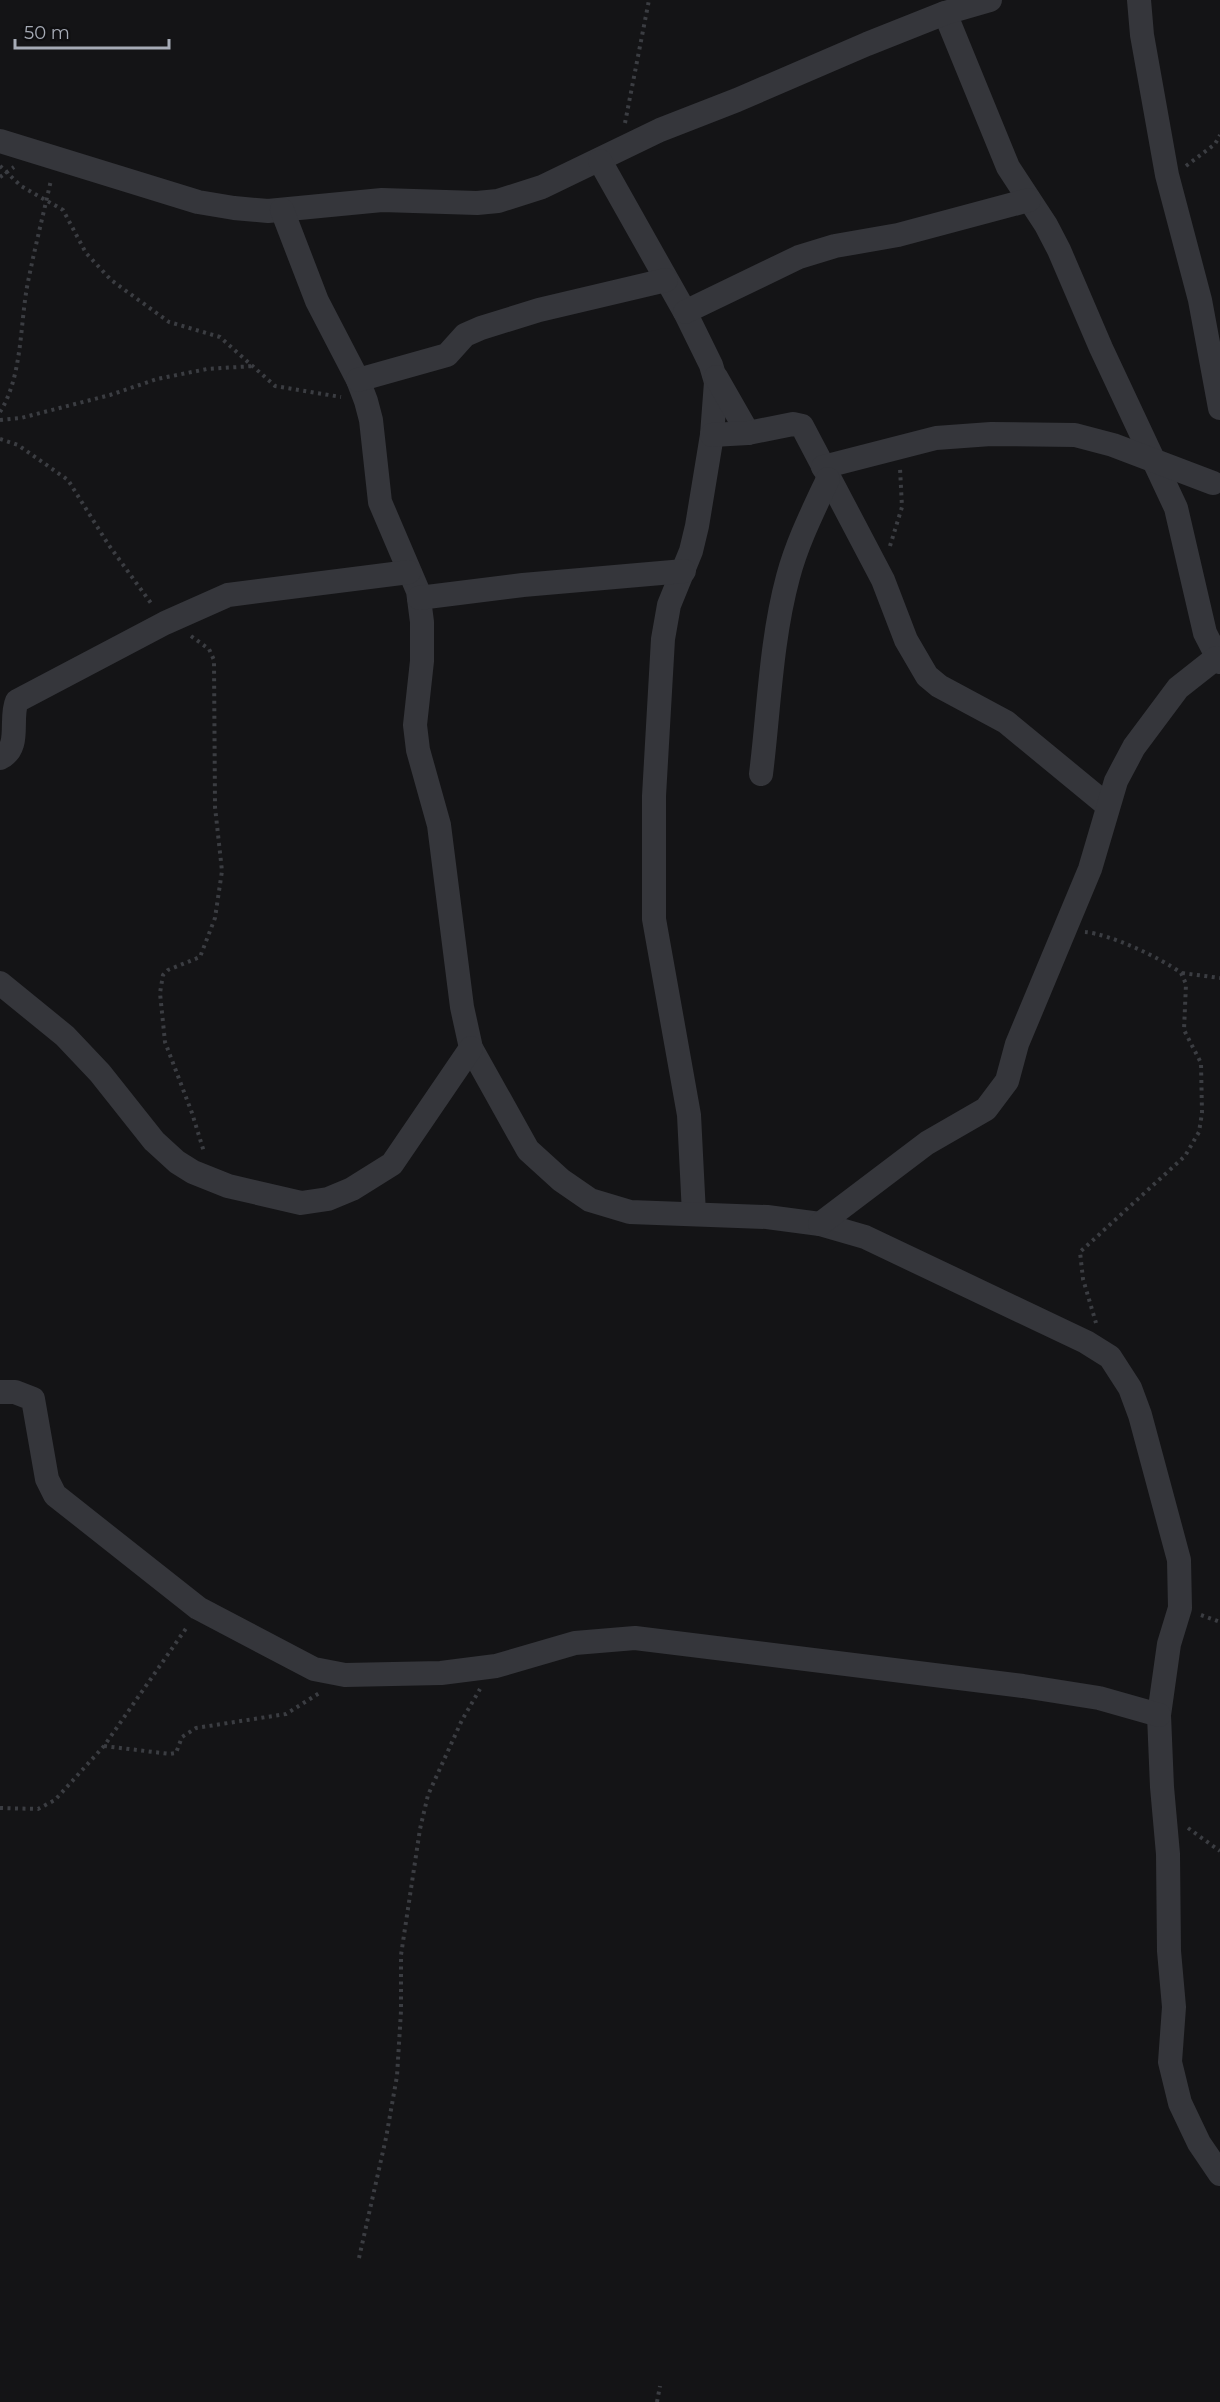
<svg xmlns="http://www.w3.org/2000/svg" width="1220" height="2402" font-family="Montserrat,sans-serif">
	<style>
		.lines { fill: none; stroke-linecap: round; stroke-linejoin: round }
		.path { stroke: #3b3d42; stroke-width: 4; stroke-dasharray: 3 4.5; stroke-linecap: butt }
		.street { stroke: #35363b; stroke-width: 24 }
	</style>
	<rect width="100%" height="100%" fill="#141416"/>
	<g class="lines">
		<g class="path">
			<polyline points="625,123 649,0"/>
			<polyline points="0,166 21,186 63,210 86,253 111,280 169,322 220,337 275,386 341,397"/>
			<polyline points="1186,166 1215,144 1220,135"/>
			<polyline points="0,177 14,167"/>
			<path d="M0,412C22,377 20,327 27,287C34,251 43,216 51,180"/>
			<polyline points="0,420 21,418 110,395 157,379 207,369 254,366"/>
			<polyline points="0,439 18,445 68,480 108,544 153,606"/>
			<polyline points="890,546 902,507 900,468"/>
			<polyline points="191,636 209,649 214,660 215,807 222,871 215,918 200,957 168,970 163,975 160,993 165,1042 192,1113 204,1152"/>
			<path d="M1085,932C1110,934 1161,958 1181,973L1186,984L1184,1030L1201,1063L1202,1113L1199,1132L1185,1156L1080,1252L1083,1279L1096,1323"/>
			<polyline points="1182,973 1220,978"/>
			<polyline points="1201,1615 1220,1622"/>
			<polyline points="104,1746 170,1754 176,1753 182,1737 196,1728 286,1714 321,1692"/>
			<polyline points="0,1808 38,1809 55,1800 104,1746 187,1627"/>
			<polyline points="1188,1828 1220,1851"/>
			<polyline points="359,2258 386,2138 397,2076 401,2011 401,1955 420,1829 428,1795 462,1720 480,1689"/>
			<polyline points="657,2402 660,2386"/>
		</g>
		<g class="street">
			<polyline points="1139,0 1142,35 1167,175 1200,300 1220,408"/>
			<polyline points="945,13 1008,167 1046,225 1059,250 1101,348 1176,508 1205,633 1220,662"/>
			<polyline points="0,141 198,202 234,208 268,211 382,200 477,203 498,201 542,187 660,130 737,100 867,44 945,13 990,0"/>
			<polyline points="600,161 685,312 711,365 716,382 712,435 697,526 691,551 669,605 663,639 654,796 654,919 689,1115 694,1214"/>
			<polyline points="282,210 317,301 358,380 366,401 371,420 380,502 418,591 422,622 422,661 415,725 418,750 439,825 462,1007 471,1048 528,1150 561,1180 590,1200 630,1212 767,1217 820,1224 865,1237 1086,1342 1110,1357 1130,1388 1140,1415 1179,1560 1180,1608 1169,1644 1159,1715 1162,1787 1168,1854 1169,1951 1174,2007 1170,2062 1180,2103 1199,2143 1220,2174"/>
			<polyline points="685,312 799,257 835,246 898,235 1029,200"/>
			<polyline points="716,377 748,433"/>
			<polyline points="358,380 447,355 465,335 481,328 539,310 666,280"/>
			<polyline points="712,435 748,433 793,424 802,426 883,580 906,640 927,676 939,686 1006,722 1108,806"/>
			<polyline points="823,467 936,438 991,434 1075,435 1113,445 1213,483"/>
			<polyline points="419,598 523,585 684,571"/>
			<path d="M0,758C22,748 9,719 17,701L165,623L228,595L409,572"/>
			<path d="M761,774C769,709 771,640 788,577C797,543 813,511 828,479"/>
			<polyline points="0,983 65,1036 100,1073 154,1141 177,1162 193,1172 228,1186 301,1203 328,1199 352,1189 392,1164 471,1048"/>
			<polyline points="820,1224 927,1143 986,1109 1007,1081 1017,1044 1090,869 1116,781 1134,747 1178,688 1216,658"/>
			<polyline points="0,1392 15,1392 33,1399 47,1479 55,1495 198,1608 314,1669 345,1675 441,1673 496,1666 575,1643 635,1638 1023,1686 1099,1698 1159,1715"/>
		</g>
	</g>
	<path d="M15 39v9h154v-9" fill="none" stroke="#a6abb6" stroke-width="3"/>
	<text x="24" y="39" font-size="18" fill="#a6abb6" stroke="#0f0f11" stroke-width="4.5" paint-order="stroke">50 m</text>
</svg>
